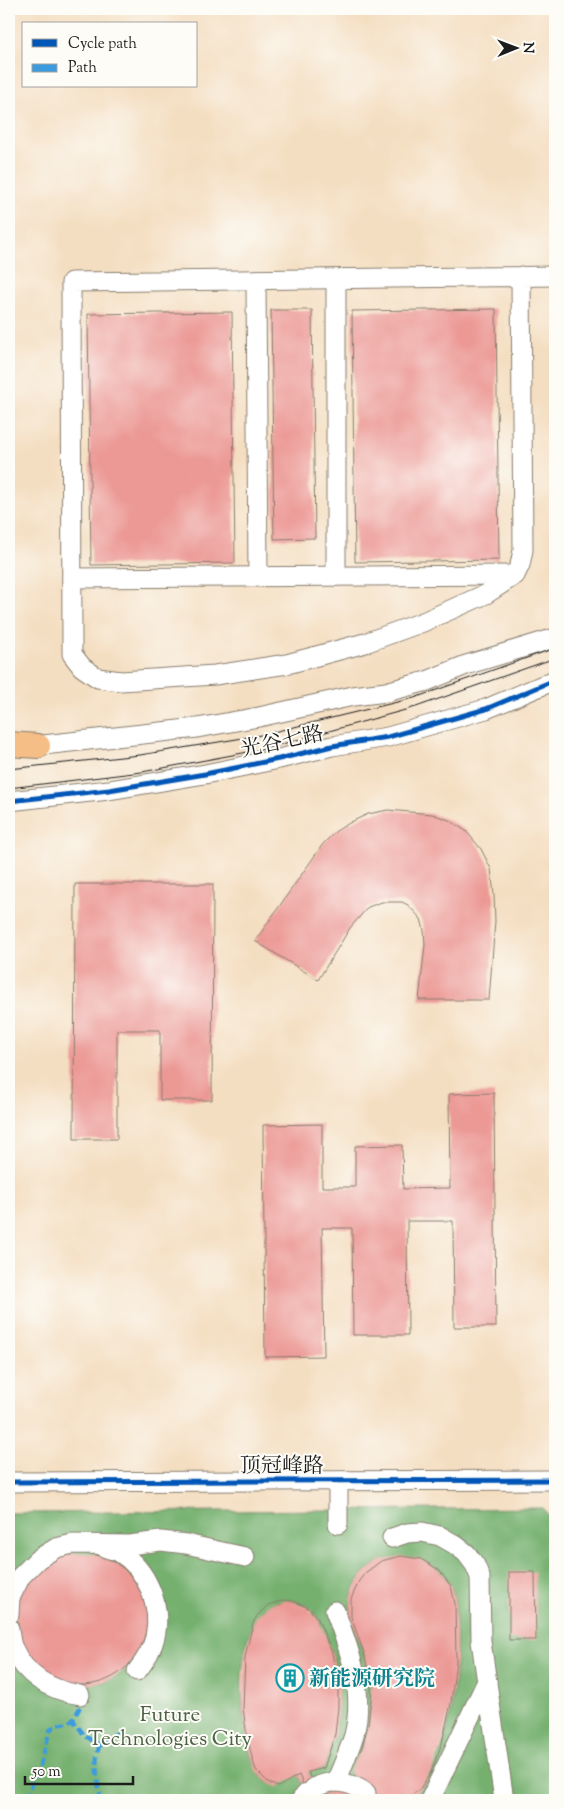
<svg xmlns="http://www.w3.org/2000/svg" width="564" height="1809" font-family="'Sorts Mill Goudy','Noto Serif SC',serif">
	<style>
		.forest { fill: #74b06e; stroke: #486645; fill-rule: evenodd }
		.building { fill: #ec9995 }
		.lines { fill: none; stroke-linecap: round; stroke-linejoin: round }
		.minor-casing { stroke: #887d6e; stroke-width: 21 }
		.major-casing { stroke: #887d6e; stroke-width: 26 }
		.minor { stroke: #fff; stroke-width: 19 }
		.major { stroke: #f6be87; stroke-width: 24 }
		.tram { stroke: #1c1c1c; stroke-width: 1 }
		.quiet { stroke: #3c9bdf; stroke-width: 4; stroke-dasharray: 8 4; stroke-linecap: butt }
		.cycleway-casing { stroke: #fdfcf7; stroke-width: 8 }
		.cycleway { stroke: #0057b8; stroke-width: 5 }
		.labels { text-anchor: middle; stroke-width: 4; stroke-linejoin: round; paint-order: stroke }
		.street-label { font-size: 21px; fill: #1c1c1c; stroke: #fdfcf7 }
		.culture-label { font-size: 21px; font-weight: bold; fill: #0d838f; stroke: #fdfcf7; text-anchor: start }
		.park-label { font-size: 21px; fill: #4b6244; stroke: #fdfcf7 }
	</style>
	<rect width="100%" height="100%" fill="#fdfcf7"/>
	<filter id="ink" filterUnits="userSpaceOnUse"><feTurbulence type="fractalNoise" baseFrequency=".02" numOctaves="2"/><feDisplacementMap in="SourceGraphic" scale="10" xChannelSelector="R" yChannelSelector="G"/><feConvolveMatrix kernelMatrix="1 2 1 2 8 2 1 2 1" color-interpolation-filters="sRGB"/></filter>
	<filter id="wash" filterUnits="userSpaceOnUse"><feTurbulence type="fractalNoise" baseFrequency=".0096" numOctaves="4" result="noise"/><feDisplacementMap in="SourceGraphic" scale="20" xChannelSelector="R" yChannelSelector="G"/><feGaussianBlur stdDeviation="1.12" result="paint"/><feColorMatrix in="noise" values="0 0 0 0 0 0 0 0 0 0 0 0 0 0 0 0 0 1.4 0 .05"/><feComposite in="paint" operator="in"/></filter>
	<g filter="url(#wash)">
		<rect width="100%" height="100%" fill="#f4dec1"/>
		<path class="forest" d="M542,1508L555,1522V1800H405C416,1793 425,1785 431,1773C453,1734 458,1666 456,1622C455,1610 456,1596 450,1585C427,1541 358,1552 351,1601C348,1620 357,1634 363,1651C369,1666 372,1684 371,1700C370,1716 368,1732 362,1748C358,1757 350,1765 350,1775L364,1785L318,1796L308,1772L324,1768C342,1725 343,1674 324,1631C320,1622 316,1612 307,1606C298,1601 287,1599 278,1602C241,1611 240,1680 243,1710C246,1735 248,1767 269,1783L299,1775L310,1800H9V1513ZM78,1554C172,1558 164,1681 87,1685C2,1690 0,1567 78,1554Z"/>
		<g id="blocks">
			<g class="building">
				<polygon points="496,309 499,560 355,562 352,311"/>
				<polygon points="271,310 312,310 315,538 274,539"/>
				<polygon points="232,312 235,563 91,565 88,314"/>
				<polygon points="388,810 432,814 449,820 466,831 481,849 491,869 494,895 495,921 489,1000 419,1000 425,945 424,930 421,919 408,905 402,902 382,902 368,907 350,928 318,980 255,941 323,844 336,831 351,822 368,814"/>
				<polygon points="75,884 213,884 212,1100 160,1100 160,1030 117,1030 117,1139 74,1139"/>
				<polygon points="494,1093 496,1327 454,1327 453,1221 407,1221 408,1335 353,1335 352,1228 322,1228 324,1356 265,1357 263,1125 322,1124 322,1187 355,1187 355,1146 402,1145 403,1189 450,1188 449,1094"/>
				<circle cx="81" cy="1619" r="66"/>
				<polygon points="401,1556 421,1559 439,1570 451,1586 455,1604 456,1660 451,1703 442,1743 431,1772 419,1790 405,1800 310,1800 299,1775 278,1787 269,1783 256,1770 253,1761 247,1737 243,1708 245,1657 253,1623 257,1616 268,1605 284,1600 292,1601 307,1607 318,1619 332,1653 338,1689 338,1707 335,1734 324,1768 308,1772 318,1796 330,1791 364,1785 350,1775 350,1769 362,1748 368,1725 371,1698 371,1683 364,1653 351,1617 351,1599 359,1581 365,1573 381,1561"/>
				<polygon points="509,1572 535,1572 536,1640 509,1640"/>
			</g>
		</g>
	</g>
	<g filter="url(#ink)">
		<use href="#blocks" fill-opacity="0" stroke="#887d6e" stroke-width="1"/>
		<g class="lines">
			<g class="minor-casing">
				<g id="minor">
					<polyline points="521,276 523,550 520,565 515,575 486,594 423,622 365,643 287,664 215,675 121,681 98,678 82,667 72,654 71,282 555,276"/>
					<polyline points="256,280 258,577"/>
					<polyline points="336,576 336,279"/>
					<polyline points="72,578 515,575"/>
					<polyline points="25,747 197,728 259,717 353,696 386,692 427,681 466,665 555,638"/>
					<polyline points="9,801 109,790 205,774 279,759 332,746 388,737 486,709 555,680"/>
					<polyline points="338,1481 338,1524"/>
					<polyline points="9,1482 555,1480"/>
					<polyline points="392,1538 407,1533 422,1532 440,1536 454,1544 466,1553 475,1565 480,1577 481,1641 504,1800"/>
					<path d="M104,1547C108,1549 114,1550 119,1552C147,1569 162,1605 155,1637C152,1650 145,1661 137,1671"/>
					<path d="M335,1611C350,1651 365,1691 354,1735C349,1751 342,1767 336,1782"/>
					<polyline points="9,1615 10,1598 21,1576 38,1559 56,1548 73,1544 129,1545 161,1541 186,1544 245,1557"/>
					<path d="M9,1628C10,1635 10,1642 13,1648C26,1677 50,1690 80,1695"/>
					<path d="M314,1788C332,1778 351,1782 366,1793"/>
					<polyline points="301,1800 307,1793"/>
					<polyline points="430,1800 487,1681"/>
				</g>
			</g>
			<g class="major-casing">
				<polyline id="major" points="9,744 38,746"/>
			</g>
			<use href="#minor" class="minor"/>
			<use href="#major" class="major"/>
			<g class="tram">
				<polyline points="9,769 140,755 261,735 414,698 555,648"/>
				<polyline points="9,788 142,772 264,749 416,707 555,658"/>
			</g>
			<g class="quiet">
				<polyline points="80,1707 73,1720 85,1736 100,1745"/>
				<polyline points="26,1800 41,1763 50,1730 56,1725 68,1723 73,1720"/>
				<path d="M101,1800C98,1786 93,1758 100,1745C104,1739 113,1735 120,1732"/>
			</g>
			<g class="cycleway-casing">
				<g id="cycleway">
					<polyline points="9,801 109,790 205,774 279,759 332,746 388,737 486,709 555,680"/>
					<polyline points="9,1482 555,1480"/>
				</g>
			</g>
			<use href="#cycleway" class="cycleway"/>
		</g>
	</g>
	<defs>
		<g id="building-ring" transform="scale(1.4375)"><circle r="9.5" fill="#fdfcf7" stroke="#0f9aa8" stroke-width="1.5"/><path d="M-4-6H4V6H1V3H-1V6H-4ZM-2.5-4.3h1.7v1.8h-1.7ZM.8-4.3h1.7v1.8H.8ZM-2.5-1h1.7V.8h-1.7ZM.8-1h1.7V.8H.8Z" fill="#0f9aa8"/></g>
	</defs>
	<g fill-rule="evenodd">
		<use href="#building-ring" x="290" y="1678"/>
	</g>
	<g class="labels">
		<g class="street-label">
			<text transform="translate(282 741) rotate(-12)" y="7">光谷七路</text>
			<text x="282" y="1472">顶冠峰路</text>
		</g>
		<g class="culture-label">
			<text x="309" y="1685">新能源研究院</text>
		</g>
		<g class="park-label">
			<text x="170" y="1721">Future<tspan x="170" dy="24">Technologies City</tspan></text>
		</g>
	</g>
	<rect width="564" height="1809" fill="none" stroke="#fdfcf7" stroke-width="30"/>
	<rect x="22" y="22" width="175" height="65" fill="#fdfcf7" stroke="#a3a29f"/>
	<rect x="32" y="39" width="25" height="8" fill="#0057b8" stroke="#a3a29f"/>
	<text x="68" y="48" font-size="15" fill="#1c1c1c">Cycle path</text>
	<rect x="32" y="64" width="25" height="8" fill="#3c9bdf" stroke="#a3a29f"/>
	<text x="68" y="72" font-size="15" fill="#1c1c1c">Path</text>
	<g transform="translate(516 48) rotate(89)" stroke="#fdfcf7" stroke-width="4" paint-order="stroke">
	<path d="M0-4L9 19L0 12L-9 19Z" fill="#1c1c1c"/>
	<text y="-8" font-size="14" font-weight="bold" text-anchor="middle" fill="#1c1c1c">N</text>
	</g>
	<path d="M25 1776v8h108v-8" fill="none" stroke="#1c1c1c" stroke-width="2.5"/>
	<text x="32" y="1776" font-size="15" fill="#1c1c1c" stroke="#fdfcf7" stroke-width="4" paint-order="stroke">50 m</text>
</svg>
